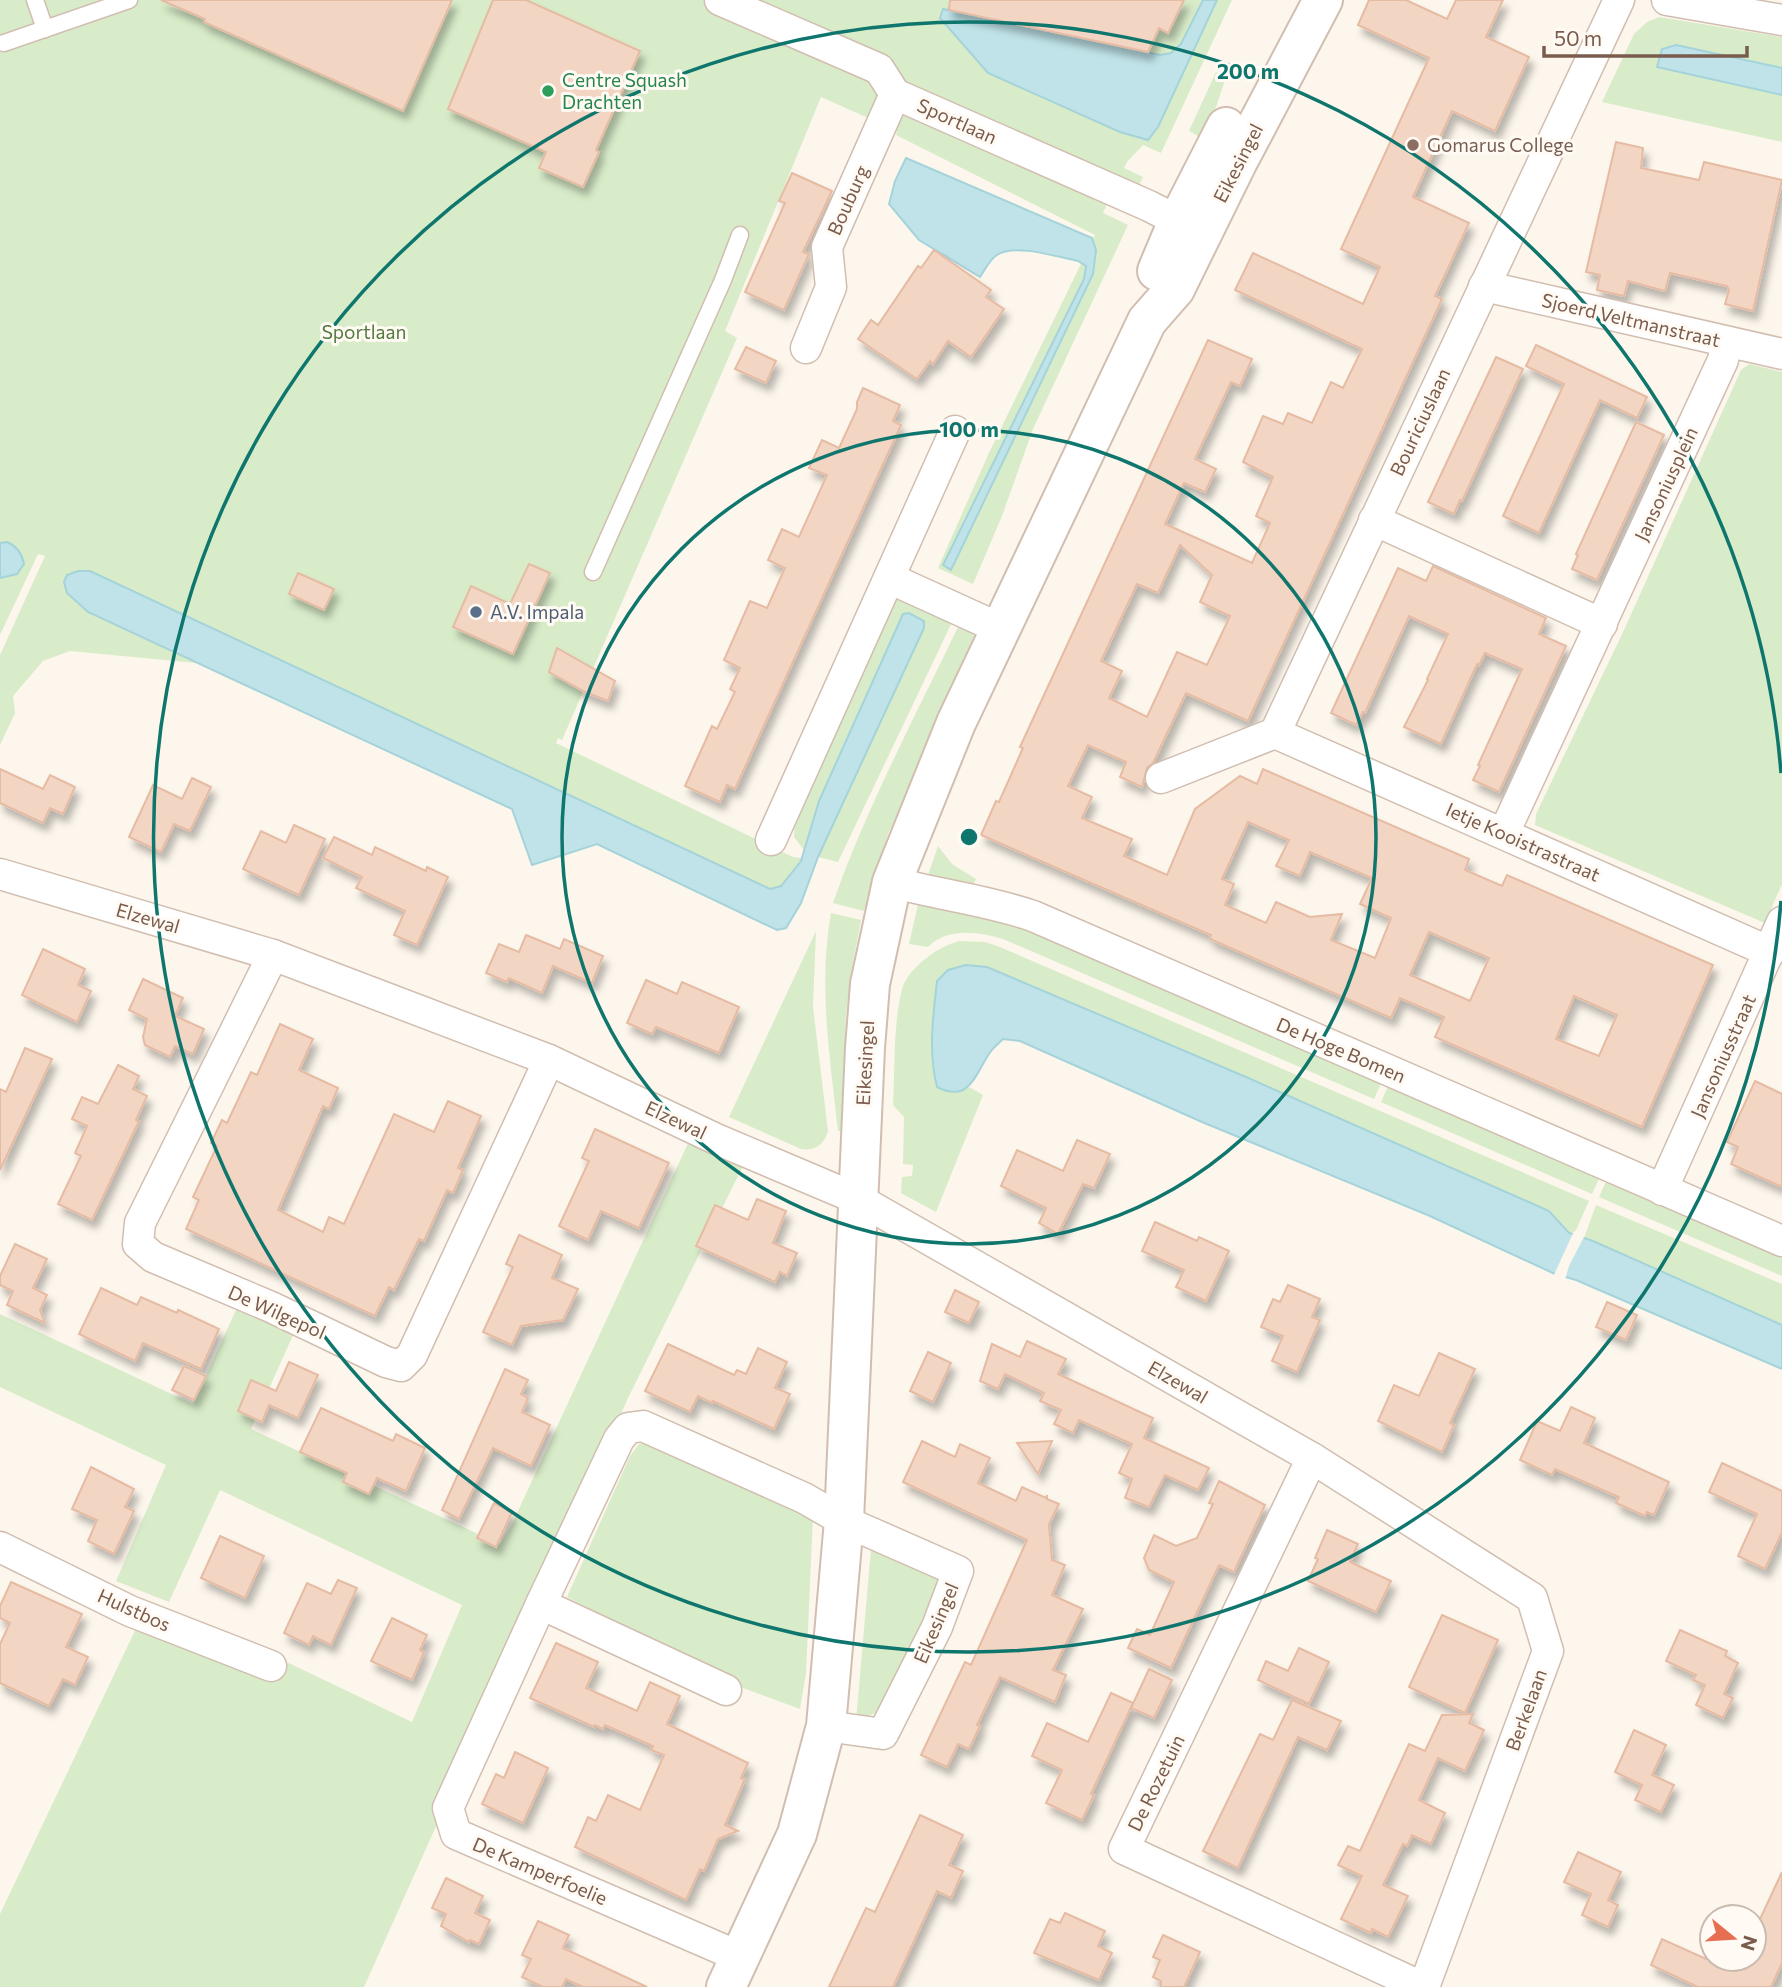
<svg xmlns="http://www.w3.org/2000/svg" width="1782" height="1987" font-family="Commissioner,sans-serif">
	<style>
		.green { fill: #d8ecc9 }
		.water { fill: #bfe3e8; stroke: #a5d3da; stroke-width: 2 }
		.pier { fill: #fdf6ec }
		.building { fill: #f3d5c3; stroke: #e6bba3; stroke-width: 2; fill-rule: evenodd; filter: url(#shadow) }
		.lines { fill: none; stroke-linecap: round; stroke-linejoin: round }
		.service-casing { stroke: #d1beb0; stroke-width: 19 }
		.minor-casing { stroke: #d1beb0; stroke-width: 33 }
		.tertiary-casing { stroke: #d1beb0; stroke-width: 42 }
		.service { stroke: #fff; stroke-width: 16 }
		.minor { stroke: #fff; stroke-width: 30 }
		.tertiary { stroke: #fff; stroke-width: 38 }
		.ring { fill: none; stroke: #0f766e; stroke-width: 3.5 }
		.leisure-dot { fill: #2e9e5b; stroke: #fffaf3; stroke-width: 2.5 }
		.education-dot { fill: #8d6e63; stroke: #fffaf3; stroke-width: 2.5 }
		.service-dot { fill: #5c6f8a; stroke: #fffaf3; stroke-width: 2.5 }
		.labels { text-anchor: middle; stroke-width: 6; stroke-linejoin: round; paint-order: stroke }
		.leisure-label { font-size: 19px; fill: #27864d; stroke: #fffaf3; text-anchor: start }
		.street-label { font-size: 19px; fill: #7a5c4d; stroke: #fffaf3 }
		.education-label { font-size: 19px; fill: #785e54; stroke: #fffaf3; text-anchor: start }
		.park-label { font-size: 19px; fill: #537a41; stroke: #fffaf3 }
		.service-label { font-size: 19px; fill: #4e5e75; stroke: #fffaf3; text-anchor: start }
		.centre { fill: #0f766e; stroke: #fffaf3; stroke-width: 3.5 }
		.ring-label { font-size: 21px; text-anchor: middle; font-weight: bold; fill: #0f766e; stroke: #fffaf3; stroke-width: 6; stroke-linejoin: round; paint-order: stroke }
	</style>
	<defs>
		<filter id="shadow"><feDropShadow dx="4.5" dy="8" stdDeviation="3.5" flood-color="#0004"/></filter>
	</defs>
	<rect width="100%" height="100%" fill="#fdf6ec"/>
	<g class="green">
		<polygon points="0,0 1203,0 1181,44 1171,53 1160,55 943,10 940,18 988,73 1120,132 1158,127 1217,0 1232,0 1161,153 1143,145 1127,162 1124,168 1143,177 1137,189 1118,180 1103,213 1128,225 1033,429 1002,516 973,584 938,568 988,455 1095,235 896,135 897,131 821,97 725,331 737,338 562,740 558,738 556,743 793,857 802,858 781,886 770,889 440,736 67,593 88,612 196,663 70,651 43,661 13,696 15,713 0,745 0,655 45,556 38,554 0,635 0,578 17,574 7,542 0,543"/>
		<polygon points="1659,17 1782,37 1782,68 1676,45 1657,66 1782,95 1782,142 1602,102 1634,34 1647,22"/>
		<polygon points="1216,72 1226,77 1205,140 1189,131"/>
		<polygon points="1749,364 1782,372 1782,884 1765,923 1535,825 1536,814 1624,630 1741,370"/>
		<polygon points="900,598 954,618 838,862 818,857 871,743 903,614 819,801 804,850 794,837 796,802 889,601"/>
		<path d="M960,623L980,632L888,834L864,911L833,903C867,806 916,715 960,623Z"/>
		<polygon points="938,846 952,864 976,879 972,887 926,881"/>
		<path d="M919,900L1013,920L1383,1079L1374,1099L1003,939C978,932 948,927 928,947L909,944Z"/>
		<path d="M831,913L861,920L851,973L846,1015L841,1131H838C830,1057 818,986 831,913Z"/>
		<path d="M816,931L813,1007L828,1131C824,1145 815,1151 801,1149L729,1117Z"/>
		<path d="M959,941L985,942L1000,947L1589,1201L1576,1230L1572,1234L1560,1225L1246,1077L987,967C967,963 954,972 937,981L931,1033L932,1067L958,1092L969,1087L983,1095L936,1212L901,1193L902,1177L912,1176L913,1165L903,1164L904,1117L893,1105C895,1069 893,1025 902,989C908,968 939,946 959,941Z"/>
		<polygon points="1390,1082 1601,1174 1592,1194 1381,1102"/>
		<polygon points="690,1139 745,1162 628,1398 364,1987 0,1987 0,1914 141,1618 274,1656 412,1722 462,1605 220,1490 169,1602 116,1581 166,1465 0,1387 0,1314 193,1404 241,1299 298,1324 251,1429 500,1544 512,1524"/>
		<polygon points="1608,1177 1782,1252 1782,1276 1599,1197"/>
		<polygon points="1596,1205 1782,1284 1782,1325 1584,1238"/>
		<polygon points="653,1439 813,1516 806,1673 800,1709 735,1685 567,1597 630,1456 639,1444"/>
		<polygon points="871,1549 947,1578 888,1708 856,1721"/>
	</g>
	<g class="water">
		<polygon points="1203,0 1217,0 1158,127 1148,140 1120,132 988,73 940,18 943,9 1160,55 1171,53 1181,44"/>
		<polygon points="1676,45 1782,68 1782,95 1657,67 1662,49"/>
		<path d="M906,158L1092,238L1096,250L1093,274L951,570L943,565L1084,279L1086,266L1078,261C1058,257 1014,243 997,255C989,260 985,270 980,277L919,240L889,204L895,181Z"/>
		<path d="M7,542C17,546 22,554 24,564L17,574L0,578V543Z"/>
		<polygon points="78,571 90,571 770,889 781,886 801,861 819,801 903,614 909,613 924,621 924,628 818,857 801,903 786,928 777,930 597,844 532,865 512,809 88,612 67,593 64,582 67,575"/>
		<path d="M966,965L987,967L1246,1077L1549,1211L1569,1233L1593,1241L1782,1325V1369L1576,1280L1555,1274L1430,1216L1202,1122L1020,1041L1003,1039C999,1043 994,1047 991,1051C975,1073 971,1104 937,1087C928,1051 933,1017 937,981L948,970Z"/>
	</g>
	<polygon class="pier" points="1574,1231 1585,1235 1569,1266 1565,1280 1553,1277"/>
	<g class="building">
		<polygon points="161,0 452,0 403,111 204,22 205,19"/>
		<polygon points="493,0 526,0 640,51 596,150 599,152 583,187 539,168 546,152 448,109"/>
		<polygon points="950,0 1184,0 1168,33 1159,28 1148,52 949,10"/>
		<path d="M1369,0H1406L1447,19L1456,0H1503L1486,37L1529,57L1495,131L1452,111L1413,197L1469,223L1435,296L1442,299L1248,721L1186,693L1153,763L1147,768L1142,787L1120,777L1126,762L1088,745L1068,786L1092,797L1082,818L1132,839L1124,856L1167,875L1195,809L1240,776L1257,784L1263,769L1469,859L1465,870L1502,886L1507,875L1713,965L1642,1127L1435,1037L1444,1017L1400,998L1391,1018L1210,939L1211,935L981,835L996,801L999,802L1023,748L1020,747L1208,340L1252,359L1240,386L1231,382L1195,459L1216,469L1205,492L1184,483L1165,524L1252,563L1270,523L1256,516L1273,477L1243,462L1263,416L1283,424L1288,413L1312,423L1331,382L1343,388L1362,349L1235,290L1253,253L1363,304L1380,267L1341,249L1429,58L1358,25ZM1180,545L1212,575L1200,602L1230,616L1207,665L1177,652L1147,717L1109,698L1122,671L1101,661L1137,584L1158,593ZM1248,822L1289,840L1276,866L1300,876L1310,852L1372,878L1360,904L1391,918L1375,958L1331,940L1342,914L1310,917L1276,902L1266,923L1225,905L1234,884L1222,879ZM1429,932L1489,958L1470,1001L1410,975ZM1574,996L1617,1015L1599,1056L1556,1039Z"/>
		<polygon points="1616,142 1643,148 1641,168 1699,180 1704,162 1782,180 1753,311 1725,304 1729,290 1727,286 1670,273 1665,291 1628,281 1624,296 1597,290 1600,275 1586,272"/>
		<polygon points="792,173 832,191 803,252 809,254 784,310 745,292 785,203 779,201"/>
		<polygon points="934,250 991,290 986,297 1004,309 971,357 948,341 933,364 930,361 917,379 858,339 871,320 878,325 918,266 921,268"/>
		<polygon points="1536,345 1647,397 1637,418 1600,400 1539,533 1503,516 1564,384 1526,366"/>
		<polygon points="746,347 776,361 766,383 735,369"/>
		<polygon points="1496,357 1523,369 1462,501 1460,500 1454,514 1428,502"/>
		<polygon points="863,388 900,405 893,421 901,425 735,789 727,785 720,802 685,786 712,726 717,729 735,692 730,689 740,668 724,660 750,601 767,608 785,568 768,560 782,529 799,537 827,475 809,468 822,440 839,448 857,409 857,402"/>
		<polygon points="1636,422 1664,435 1597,580 1572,569 1578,555 1576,554"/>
		<polygon points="529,564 550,573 513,654 453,627 471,586 510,604"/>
		<polygon points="1433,566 1546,618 1539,634 1566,646 1499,792 1473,780 1480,766 1478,765 1522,669 1485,653 1479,665 1477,664 1441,744 1404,727 1428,680 1427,679 1448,634 1409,616 1365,713 1363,712 1356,725 1331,713 1398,568 1426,581"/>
		<polygon points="298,573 334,589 324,610 289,594"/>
		<polygon points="557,648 615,681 608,701 585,692 549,672"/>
		<polygon points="0,769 43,789 50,775 75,787 63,814 50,808 43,823 0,803"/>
		<polygon points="192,778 211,787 190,831 174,824 161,852 129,837 153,785 182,799"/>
		<polygon points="294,825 325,839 299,895 243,869 261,831 286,843"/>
		<polygon points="334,837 372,855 375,847 426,871 427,867 448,877 417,945 394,935 405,911 356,888 362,877 323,858"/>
		<polygon points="526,935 560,949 564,939 603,956 592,983 553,966 542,993 509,978 507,982 486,973 499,944 519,952"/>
		<polygon points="43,949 85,969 78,985 91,991 77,1022 22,995"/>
		<polygon points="143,979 183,998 175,1016 204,1029 193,1054 175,1046 170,1057 145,1045 143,1037 147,1019 129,1010"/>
		<polygon points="646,980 677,994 682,982 739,1007 719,1053 656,1027 652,1034 627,1023"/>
		<polygon points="280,1024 313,1039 299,1070 338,1088 329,1109 323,1106 278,1210 323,1232 329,1217 344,1224 394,1114 434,1132 448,1101 481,1116 458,1168 463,1170 453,1193 447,1190 424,1241 419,1239 394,1290 389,1287 375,1316 186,1229 199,1200 193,1197 217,1146 211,1143 222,1120 227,1123 251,1072 257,1075"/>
		<polygon points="25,1048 52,1059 0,1170 0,1089 6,1092"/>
		<polygon points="118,1065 139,1076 133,1089 147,1096 136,1120 139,1121 92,1220 58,1204 81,1156 75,1153 87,1126 72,1119 82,1097 98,1104"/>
		<polygon points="1755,1081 1782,1094 1782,1187 1731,1164 1738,1147 1727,1142"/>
		<polygon points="595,1129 669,1163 639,1228 601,1211 588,1240 559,1226 589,1161 582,1158"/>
		<polygon points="1077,1140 1110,1154 1094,1188 1083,1184 1058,1234 1039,1223 1046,1208 1001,1186 1017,1150 1063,1171"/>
		<polygon points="757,1199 786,1211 773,1243 797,1253 787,1276 780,1272 775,1282 696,1246 715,1205 748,1220"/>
		<polygon points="1155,1222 1197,1241 1199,1237 1229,1251 1206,1301 1176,1287 1184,1270 1142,1251"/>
		<polygon points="519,1235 562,1255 552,1278 578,1289 563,1320 521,1326 512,1345 483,1332 513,1267 506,1264"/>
		<polygon points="15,1244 47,1259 33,1288 47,1295 40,1310 45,1323 7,1305 13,1291 0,1285 0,1276"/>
		<polygon points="1288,1285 1320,1299 1312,1317 1320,1320 1297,1372 1272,1361 1283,1336 1261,1327 1273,1299 1280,1302"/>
		<polygon points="101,1288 137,1305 141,1297 177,1313 178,1310 219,1329 201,1369 143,1343 135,1361 79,1334"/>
		<polygon points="955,1290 979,1302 969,1323 945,1312"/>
		<polygon points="1607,1302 1637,1315 1626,1340 1596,1327"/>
		<polygon points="1027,1341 1066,1359 1058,1374 1153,1418 1144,1438 1209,1468 1198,1490 1165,1475 1149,1507 1125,1498 1132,1479 1119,1473 1132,1444 1079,1420 1073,1433 1054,1424 1061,1410 1040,1401 1044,1393 1005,1374 998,1389 980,1381 992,1344 1020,1357"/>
		<polygon points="668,1344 734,1375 737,1370 746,1374 758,1348 787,1362 775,1388 790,1394 774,1429 713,1401 712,1403 698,1396 690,1412 645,1391"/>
		<polygon points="928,1352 951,1363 933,1402 910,1391"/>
		<polygon points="1439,1353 1475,1369 1450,1423 1454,1425 1442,1452 1378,1421 1394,1385 1419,1396"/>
		<polygon points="289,1362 318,1375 298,1418 269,1405 262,1422 238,1411 251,1380 276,1391"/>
		<polygon points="184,1366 206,1376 194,1400 172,1390"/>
		<polygon points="505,1369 528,1380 521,1394 528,1398 522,1412 550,1425 531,1466 493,1448 459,1519 442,1510"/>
		<polygon points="1571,1407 1595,1418 1584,1443 1669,1482 1654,1515 1647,1512 1645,1516 1616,1503 1619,1497 1555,1469 1552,1475 1520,1460 1537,1421 1560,1431"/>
		<polygon points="321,1408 393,1441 396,1434 425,1448 406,1491 377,1478 369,1494 343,1482 347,1473 300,1452"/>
		<polygon points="922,1441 955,1457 960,1444 990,1458 978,1483 1016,1501 1022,1487 1046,1498 1047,1495 1047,1499 1059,1504 1049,1524 1052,1560 1065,1565 1052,1595 1083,1609 1053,1670 1066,1675 1055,1702 1000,1677 977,1725 980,1726 969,1749 958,1744 947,1767 921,1755 965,1662 971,1665 1027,1540 903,1482"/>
		<polygon points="1052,1441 1038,1474 1017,1443"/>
		<polygon points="1722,1463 1782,1491 1782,1532 1765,1569 1738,1556 1757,1514 1709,1492"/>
		<polygon points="91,1467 134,1489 125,1507 134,1511 114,1554 88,1541 97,1520 72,1509"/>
		<polygon points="1219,1481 1265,1505 1234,1572 1219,1565 1171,1668 1128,1648 1137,1629 1150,1635 1174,1582 1149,1570 1144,1558 1154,1535 1176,1546 1197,1538 1213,1504 1209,1503"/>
		<polygon points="494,1503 512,1512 496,1547 477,1538"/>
		<polygon points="1327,1530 1358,1544 1350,1562 1391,1581 1376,1612 1308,1581 1318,1559 1315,1558"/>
		<polygon points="220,1536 264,1556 245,1598 201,1578"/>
		<polygon points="338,1580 357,1588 331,1645 313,1636 309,1645 284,1633 307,1583 331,1594"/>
		<polygon points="11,1582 82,1614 66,1647 88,1657 75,1685 63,1679 49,1706 0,1683 0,1644 10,1623 0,1618 0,1606"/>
		<polygon points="1442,1615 1498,1640 1465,1713 1409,1687"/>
		<polygon points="392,1618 427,1635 420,1650 424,1652 412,1680 371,1661"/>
		<polygon points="1680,1630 1727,1651 1725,1656 1738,1663 1724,1694 1733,1698 1723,1718 1696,1705 1705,1685 1693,1680 1696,1675 1666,1661"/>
		<polygon points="556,1643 598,1662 586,1688 637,1711 650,1682 680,1696 667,1724 748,1763 741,1778 745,1779 725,1825 738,1831 718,1839 704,1871 700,1869 686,1900 575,1847 588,1817 596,1821 608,1795 640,1810 664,1755 651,1750 653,1746 605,1725 603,1729 595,1725 594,1727 530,1698"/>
		<polygon points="1299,1648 1329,1662 1309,1704 1258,1680 1266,1661 1288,1671"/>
		<polygon points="1149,1669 1172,1680 1154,1718 1131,1708"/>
		<polygon points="1111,1693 1133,1703 1091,1794 1094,1795 1082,1820 1046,1803 1062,1770 1032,1756 1047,1723 1088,1742"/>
		<polygon points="1292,1700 1341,1721 1327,1750 1298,1737 1238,1868 1203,1851 1260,1734 1273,1740"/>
		<polygon points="1473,1714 1469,1723 1484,1730 1465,1771 1438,1758 1419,1800 1445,1813 1431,1844 1412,1835 1407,1846 1403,1844 1383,1885 1408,1896 1388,1937 1372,1929 1371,1933 1341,1919 1362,1876 1338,1865 1348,1846 1360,1851 1409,1744 1425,1751 1442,1715"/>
		<polygon points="1634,1730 1666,1745 1652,1775 1674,1785 1661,1812 1635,1800 1642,1785 1615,1772"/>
		<polygon points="515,1752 548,1768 523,1823 482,1804 496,1774 504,1778"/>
		<polygon points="920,1815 963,1835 949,1865 963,1871 951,1898 937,1891 893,1987 829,1987 866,1908 875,1912"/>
		<polygon points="1578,1852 1621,1872 1608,1900 1618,1905 1608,1927 1582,1915 1591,1894 1564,1882"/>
		<polygon points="1782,1872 1782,1963 1771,1987 1698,1987 1651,1965 1662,1939 1706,1959 1754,1959 1754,1932"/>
		<polygon points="446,1878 483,1896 475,1913 490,1920 479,1944 470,1940 469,1942 441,1926 446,1914 432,1908"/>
		<polygon points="1065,1913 1105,1931 1098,1946 1112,1953 1099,1980 1034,1953 1050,1919 1060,1923"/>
		<polygon points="538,1921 569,1935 563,1948 647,1987 583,1987 566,1979 562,1987 543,1987 522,1977 531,1959 522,1955"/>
		<polygon points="1163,1935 1200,1952 1184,1987 1161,1987 1161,1981 1153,1977 1160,1960 1153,1957"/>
	</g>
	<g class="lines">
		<g class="service-casing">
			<g id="service">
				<polyline points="35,0 45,29"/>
				<polyline points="4,43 129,0"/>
				<polyline points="593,572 723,280 740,235"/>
			</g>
		</g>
		<g class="minor-casing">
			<g id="minor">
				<polyline points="720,0 879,69 895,94 1149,206 1196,230"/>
				<polyline points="1667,0 1782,20"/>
				<polyline points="1484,286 1782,354"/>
				<polyline points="806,348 831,287 827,247 895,94"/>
				<polyline points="1374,520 1602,624"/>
				<polyline points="889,578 1001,629"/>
				<polyline points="1275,733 1770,952"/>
				<polyline points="1161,778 1275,733 1619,0"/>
				<polyline points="1504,833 1723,360 1727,342"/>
				<polyline points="771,840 955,431"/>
				<polyline points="0,874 273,955 549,1060 716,1139 860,1200 1312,1458 1532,1598 1548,1651 1424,1987"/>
				<path d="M892,882C939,895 987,900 1033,916L1782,1241"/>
				<polyline points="273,955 140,1223 138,1244 153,1257 271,1307 386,1362 401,1366 412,1355 549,1060"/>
				<polyline points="1662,1190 1782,922"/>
				<polyline points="1312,1458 1124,1849 1422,1987"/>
				<polyline points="0,1547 130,1611 271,1666"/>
				<polyline points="541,1604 619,1439 628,1428 643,1426 804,1498 844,1521 958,1571 937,1627 883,1734 826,1726"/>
				<polyline points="726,1690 541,1604 448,1808 456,1834 740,1957"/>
			</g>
		</g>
		<g class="tertiary-casing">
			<g id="tertiary">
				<polyline points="1157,271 1178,221 1226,127"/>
				<polyline points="726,1987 797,1834 826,1726 844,1521 865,1048 870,984 892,882 956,723 1147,321 1175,289 1237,163 1323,0"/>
			</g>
		</g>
		<use href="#service" class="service"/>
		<use href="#minor" class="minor"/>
		<use href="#tertiary" class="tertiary"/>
	</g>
	<g class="ring">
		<circle cx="969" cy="837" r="407"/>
		<path d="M1781 901A815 815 0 1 1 1781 773"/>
	</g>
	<circle class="leisure-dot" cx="548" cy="91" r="7"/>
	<circle class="education-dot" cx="1413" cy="145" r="7"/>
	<circle class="service-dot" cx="476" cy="612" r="7"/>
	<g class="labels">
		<g class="leisure-label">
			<text x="562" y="87">Centre Squash<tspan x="562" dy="22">Drachten</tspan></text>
		</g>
		<g class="street-label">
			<text transform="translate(957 121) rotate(24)" y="7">Sportlaan</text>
			<text transform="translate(1238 163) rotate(-63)" y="7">Eikesingel</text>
			<text transform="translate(848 200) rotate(-66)" y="7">Bouburg</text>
			<text transform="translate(1631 320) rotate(13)" y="7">Sjoerd Veltmanstraat</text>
			<text transform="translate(1420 422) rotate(-65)" y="7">Bouriciuslaan</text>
			<text transform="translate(1666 484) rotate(-65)" y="7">Jansoniusplein</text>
			<text transform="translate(1523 842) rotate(24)" y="7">Ietje Kooistrastraat</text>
			<text transform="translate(148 918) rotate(16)" y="7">Elzewal</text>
			<text transform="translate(1341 1050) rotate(23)" y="7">De Hoge Bomen</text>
			<text transform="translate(1723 1056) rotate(-66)" y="7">Jansoniusstraat</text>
			<text transform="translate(865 1063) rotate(-87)" y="7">Eikesingel</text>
			<text transform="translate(676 1120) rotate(25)" y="7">Elzewal</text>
			<text transform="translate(277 1312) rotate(24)" y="7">De Wilgepol</text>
			<text transform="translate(1178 1382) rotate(30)" y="7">Elzewal</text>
			<text transform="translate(134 1610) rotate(24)" y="7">Hulstbos</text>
			<text transform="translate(936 1623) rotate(-67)" y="7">Eikesingel</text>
			<text transform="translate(1526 1710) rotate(-70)" y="7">Berkelaan</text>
			<text transform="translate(1156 1783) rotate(-64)" y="7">De Rozetuin</text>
			<text transform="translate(540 1871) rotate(23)" y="7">De Kamperfoelie</text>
		</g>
		<g class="education-label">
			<text x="1427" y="152">Gomarus College</text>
		</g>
		<g class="park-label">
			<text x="364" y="339">Sportlaan</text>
		</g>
		<g class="service-label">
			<text x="490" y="619">A.V. Impala</text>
		</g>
	</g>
	<circle cx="969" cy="837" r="10" class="centre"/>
	<g class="ring-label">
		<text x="1248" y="79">200 m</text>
		<text x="969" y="437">100 m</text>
	</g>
	<g transform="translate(1733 1938) rotate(108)"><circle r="33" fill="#fffaf3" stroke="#cabbb1" stroke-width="2"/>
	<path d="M0-5L12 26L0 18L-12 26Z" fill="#e76f51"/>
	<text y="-10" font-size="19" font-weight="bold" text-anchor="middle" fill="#7a5c4d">N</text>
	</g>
	<path d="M1544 46v10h203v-10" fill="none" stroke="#7a5c4d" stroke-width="3.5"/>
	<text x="1554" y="46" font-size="21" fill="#7a5c4d" stroke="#fffaf3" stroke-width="5" paint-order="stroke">50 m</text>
</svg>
